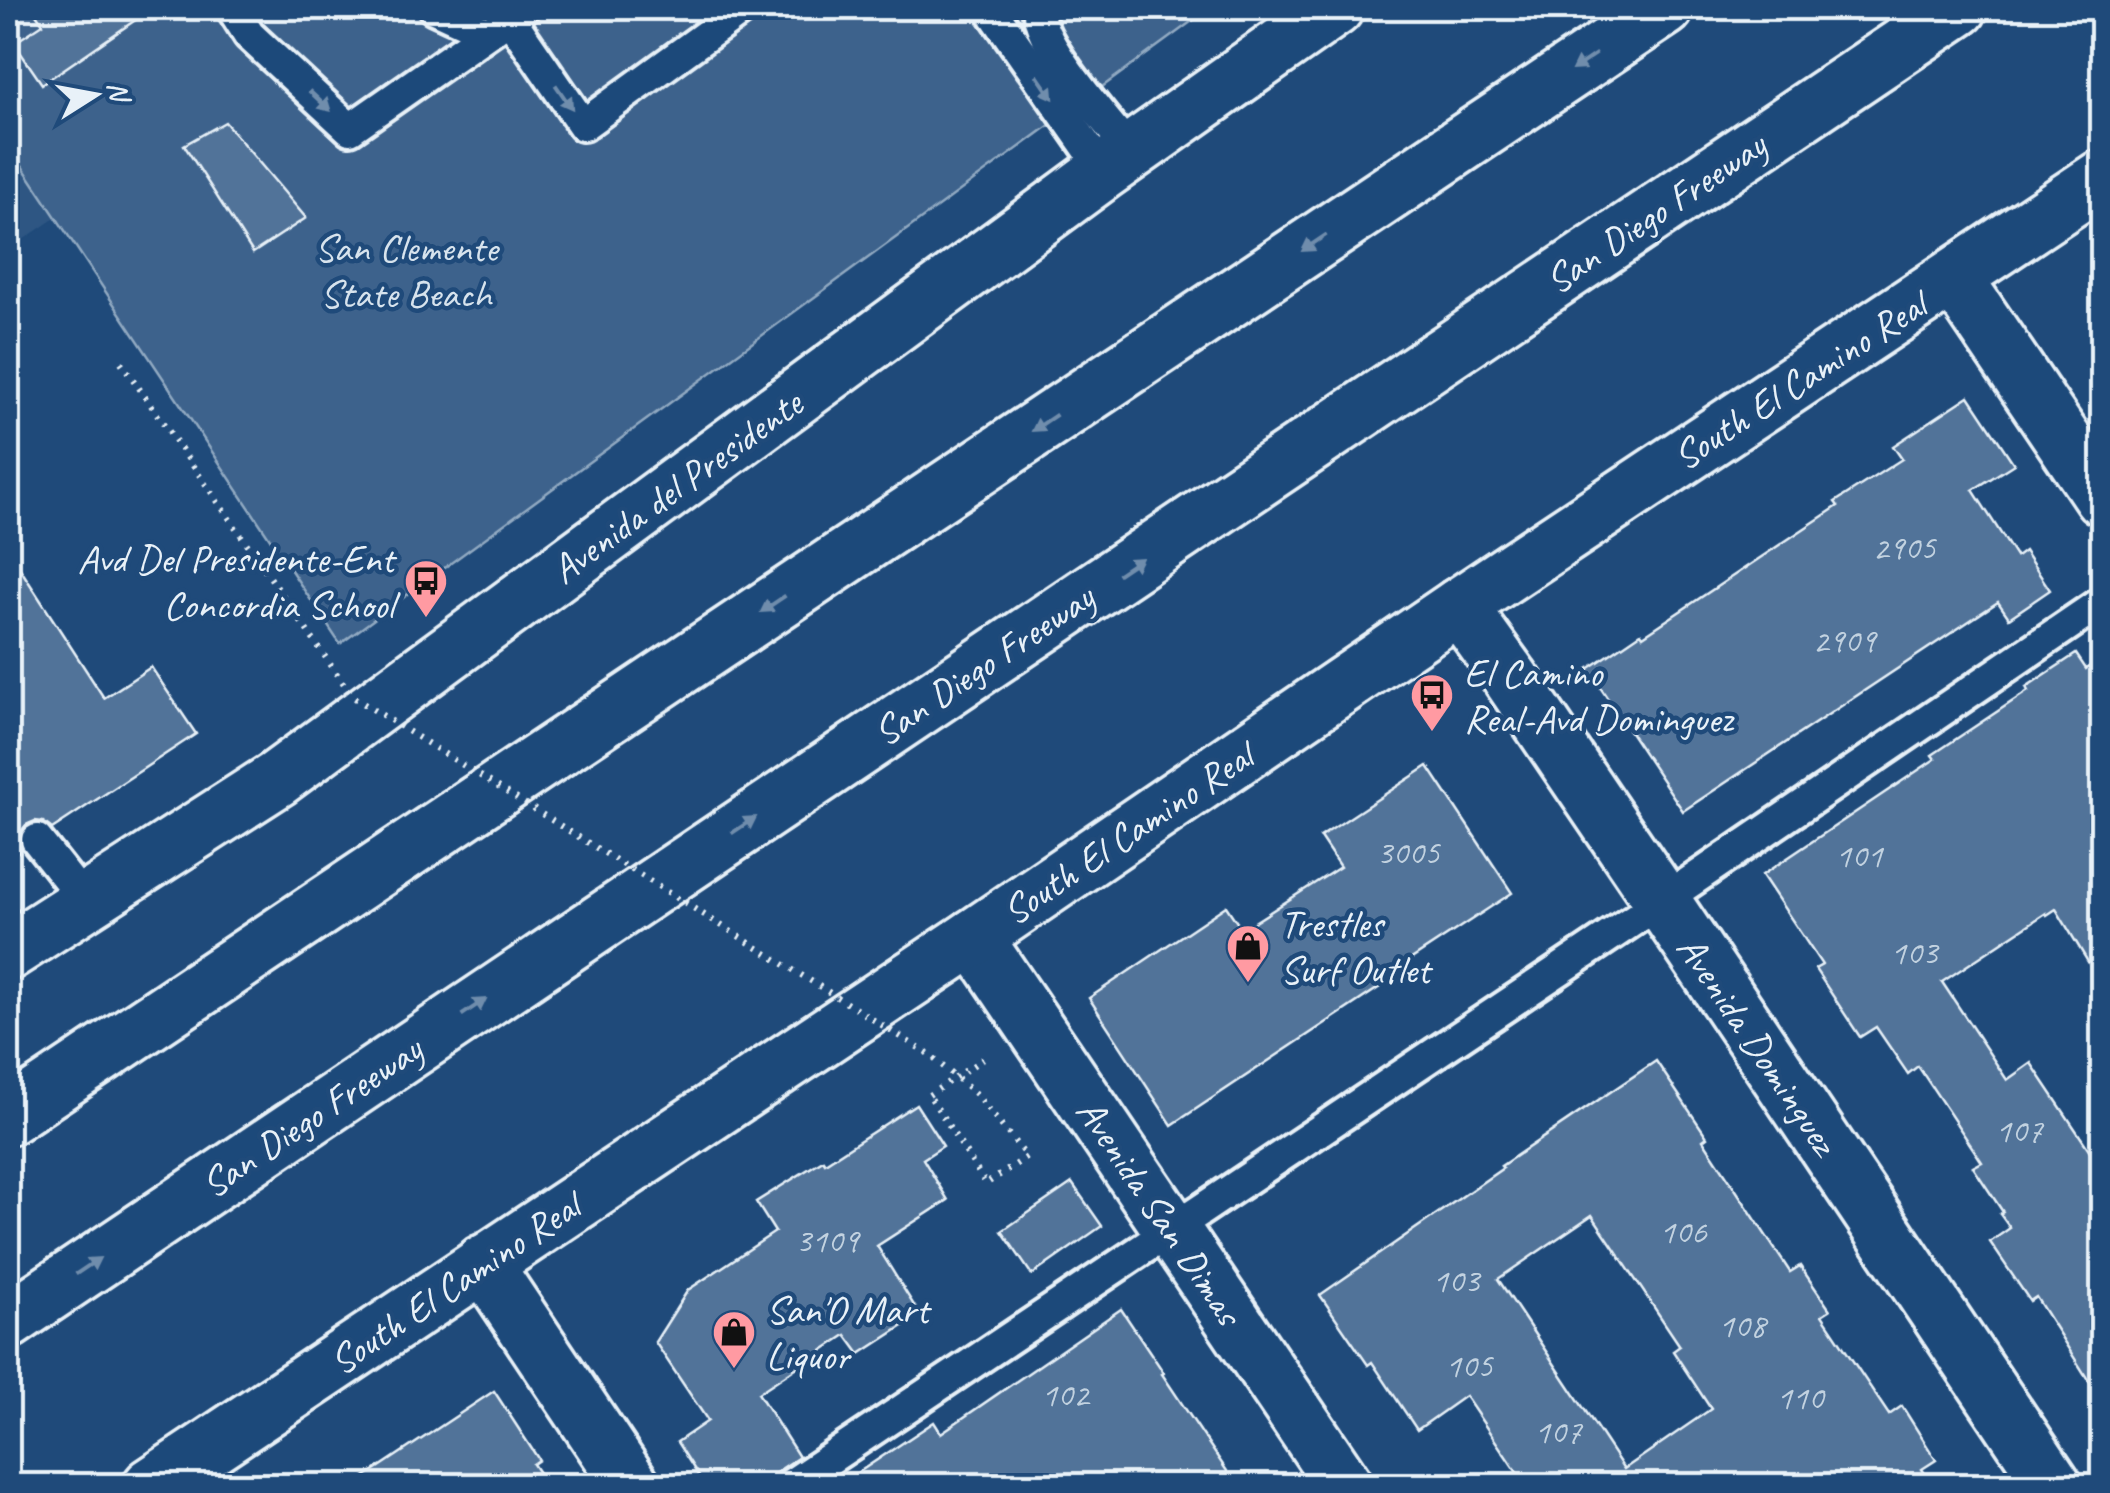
<svg xmlns="http://www.w3.org/2000/svg" width="2110" height="1493" font-family="Caveat,sans-serif">
	<style>
		.built { fill: #2e5683 }
		.green { fill: #3c628c; stroke: #92aac2; stroke-width: 2.5 }
		.building { fill: #517399; stroke: #e8f1f8; stroke-width: 2.5; fill-rule: evenodd }
		.lines { fill: none; stroke-linecap: round; stroke-linejoin: round }
		.lane-casing { stroke: #e8f1f8; stroke-width: 38 }
		.street-casing { stroke: #e8f1f8; stroke-width: 62 }
		.secondary-casing { stroke: #e8f1f8; stroke-width: 62 }
		.primary-casing { stroke: #e8f1f8; stroke-width: 62 }
		.highway-casing { stroke: #e8f1f8; stroke-width: 62 }
		.path { stroke: #e8f1f8; stroke-width: 6; stroke-dasharray: 2.5 8; stroke-linecap: butt }
		.lane { stroke: #1f4a7a; stroke-width: 30 }
		.street { stroke: #1f4a7a; stroke-width: 55 }
		.secondary { stroke: #1f4a7a; stroke-width: 55 }
		.primary { stroke: #1f4a7a; stroke-width: 55 }
		.highway { stroke: #1f4a7a; stroke-width: 55 }
		.path-bridge { stroke: #e8f1f8; stroke-width: 6; stroke-dasharray: 2.5 8; stroke-linecap: butt }
		.oneway { fill: #6f8dac }
		.labels { text-anchor: middle; stroke-width: 9; stroke-linejoin: round; paint-order: stroke }
		.number-label { font-size: 35px; fill: #c2d2e0 }
		.street-label { font-size: 40px; fill: #e8f1f8; stroke: #1f4a7a }
		.park-label { font-size: 40px; fill: #d7e3ed; stroke: #1f4a7a }
		.poi-label { font-size: 40px; fill: #e8f1f8; stroke: #1f4a7a; text-anchor: start }
	</style>
	<rect width="100%" height="100%" fill="#1f4a7a"/>
	<filter id="ink" filterUnits="userSpaceOnUse"><feTurbulence type="fractalNoise" baseFrequency=".01" numOctaves="2"/><feDisplacementMap in="SourceGraphic" scale="20" xChannelSelector="R" yChannelSelector="G"/><feConvolveMatrix kernelMatrix="1 2 1 2 8 2 1 2 1" color-interpolation-filters="sRGB"/></filter>
	<g filter="url(#ink)">
		<polygon class="built" points="8,145 55,218 8,250"/>
		<polygon class="green" points="8,8 1210,8 340,644 8,145"/>
		<g class="building">
			<polygon points="32,8 153,8 42,84 14,43 43,24"/>
			<polygon points="225,122 306,218 253,253 184,145"/>
			<polygon points="1969,396 2014,464 1973,490 2016,557 2024,551 2050,590 2009,618 1998,602 1683,811 1588,669 1641,633 1643,636 1838,506 1835,502 1902,459 1893,446"/>
			<polygon points="8,550 104,698 151,667 196,734 52,829 43,822 35,821 26,825 19,834 18,842 21,850 8,859"/>
			<polygon points="2076,654 2086,669 2102,657 2102,985 2056,909 2047,915 2046,913 1942,982 2007,1080 2031,1063 2102,1169 2102,1402 2036,1297 2030,1301 1990,1242 2010,1228 2000,1214 2003,1212 1973,1167 1982,1162 1918,1066 1908,1074 1876,1027 1860,1037 1815,969 1822,965 1762,875 1935,759 1932,755 2028,691 2026,687"/>
			<polygon points="1428,766 1512,893 1404,964 1407,969 1172,1125 1089,998 1226,906 1242,930 1340,867 1320,837"/>
			<path d="M1656,1061L1707,1137L1703,1140L1790,1272L1800,1266L1830,1310L1822,1315L1889,1415L1902,1406L1936,1460L1922,1469L1933,1486H1526L1465,1396L1417,1430L1372,1362L1368,1365L1320,1295L1503,1168L1501,1166ZM1592,1215L1680,1346L1673,1351L1711,1409L1624,1469L1498,1279Z"/>
			<polygon points="916,1104 943,1146 923,1159 948,1200 877,1246 920,1315 860,1354 846,1335 758,1393 799,1457 778,1471 773,1477 770,1486 705,1486 677,1442 708,1421 655,1342 688,1290 775,1232 756,1202 823,1160 825,1163"/>
			<polygon points="1072,1183 1102,1226 1032,1275 1002,1231"/>
			<polygon points="1121,1309 1164,1373 1162,1374 1237,1486 838,1486 934,1422 941,1433"/>
			<polygon points="494,1391 539,1460 533,1464 548,1486 351,1486"/>
		</g>
		<g class="lines">
			<g class="lane-casing">
				<g id="lane">
					<polyline points="232,8 249,35 350,129 523,8"/>
					<polyline points="434,8 486,32"/>
					<polyline points="990,8 1104,171"/>
					<path d="M1039,8C1034,41 1109,123 1131,152"/>
					<polyline points="509,17 583,125 744,8"/>
					<polyline points="37,840 86,902"/>
					<polyline points="789,1486 1662,901 2102,602"/>
				</g>
			</g>
			<g class="street-casing">
				<g id="street">
					<polyline points="1954,278 2102,497"/>
					<polyline points="1459,606 1510,677 1662,901 2054,1486"/>
					<polyline points="974,937 1345,1486"/>
					<polyline points="483,1263 632,1486"/>
				</g>
			</g>
			<g class="secondary-casing">
				<polyline id="secondary" points="8,952 277,779 1104,171 1335,8"/>
			</g>
			<g class="primary-casing">
				<polyline id="primary" points="151,1486 974,937 1459,606 2102,178"/>
			</g>
			<g class="highway-casing">
				<g id="highway">
					<polyline points="8,1117 1665,8"/>
					<polyline points="8,1321 1959,8"/>
				</g>
			</g>
			<polyline class="path" points="929,1095 990,1054"/>
			<use href="#lane" class="lane"/>
			<use href="#street" class="street"/>
			<use href="#secondary" class="secondary"/>
			<use href="#primary" class="primary"/>
			<use href="#highway" class="highway"/>
			<polyline class="path-bridge" points="121,362 353,697 927,1053 976,1094 1027,1157 986,1184 929,1095"/>
		</g>
		<defs><path id="oneway-solid" d="M-6-.8H1V-3.2L6.5 0L1 3.2V.8H-6Z" transform="scale(2.5)"/></defs>
		<g class="oneway">
			<use href="#oneway-solid" transform="translate(1584 62) rotate(146)"/>
			<use href="#oneway-solid" transform="translate(1045 87) rotate(55)"/>
			<use href="#oneway-solid" transform="translate(564 97) rotate(55)"/>
			<use href="#oneway-solid" transform="translate(320 101) rotate(43)"/>
			<use href="#oneway-solid" transform="translate(1314 243) rotate(146)"/>
			<use href="#oneway-solid" transform="translate(1044 423) rotate(146)"/>
			<use href="#oneway-solid" transform="translate(1130 566) rotate(-34)"/>
			<use href="#oneway-solid" transform="translate(773 604) rotate(146)"/>
			<use href="#oneway-solid" transform="translate(744 825) rotate(-34)"/>
			<use href="#oneway-solid" transform="translate(474 1007) rotate(-34)"/>
			<use href="#oneway-solid" transform="translate(88 1266) rotate(-34)"/>
		</g>
	</g>
	<defs>
		<g id="bus-pin" transform="scale(2.25)"><path d="M0 17L-7.5 6A9.5 9.5 0 1 1 7.5 6Z" fill="#ff9aa2" stroke="#1f4a7a"/><path d="M-5-6H5V4H4V6H2V4H-2V6H-4V4H-5ZM-3.5-4V0h7V-4ZM-3.5 1.2v1.5H-2V1.2ZM2 1.2v1.5H3.5V1.2Z" fill="#111"/></g>
		<g id="shop-pin" transform="scale(2.25)"><path d="M0 17L-7.5 6A9.5 9.5 0 1 1 7.5 6Z" fill="#ff9aa2" stroke="#1f4a7a"/><path d="M-5-2.5h2.3a2.7 3.5 0 0 1 5.4 0H5L5.5 6h-11ZM-1.5-2.5h3a1.5 2.3 0 0 0-3 0Z" fill="#111"/></g>
	</defs>
	<g fill-rule="evenodd">
		<use href="#bus-pin" x="426" y="581"/>
		<use href="#bus-pin" x="1432" y="695"/>
		<use href="#shop-pin" x="1248" y="946"/>
		<use href="#shop-pin" x="734" y="1332"/>
	</g>
	<g class="labels">
		<g class="number-label">
			<text x="1904" y="559">2905</text>
			<text x="1844" y="652">2909</text>
			<text x="1408" y="864">3005</text>
			<text x="1859" y="867">101</text>
			<text x="1914" y="964">103</text>
			<text x="2019" y="1142">107</text>
			<text x="1683" y="1243">106</text>
			<text x="827" y="1252">3109</text>
			<text x="1456" y="1292">103</text>
			<text x="1742" y="1337">108</text>
			<text x="1469" y="1377">105</text>
			<text x="1065" y="1406">102</text>
			<text x="1800" y="1409">110</text>
			<text x="1558" y="1443">107</text>
		</g>
		<g class="street-label">
			<text transform="translate(1655 212) rotate(-34)" y="14">San Diego Freeway</text>
			<text transform="translate(1799 380) rotate(-33)" y="14">South El Camino Real</text>
			<text transform="translate(676 486) rotate(-36)" y="14">Avenida del Presidente</text>
			<text transform="translate(983 664) rotate(-34)" y="14">San Diego Freeway</text>
			<text transform="translate(1127 833) rotate(-34)" y="14">South El Camino Real</text>
			<text transform="translate(1758 1044) rotate(56)" y="14">Avenida Dominguez</text>
			<text transform="translate(311 1116) rotate(-34)" y="14">San Diego Freeway</text>
			<text transform="translate(1160 1211) rotate(56)" y="14">Avenida San Dimas</text>
			<text transform="translate(454 1283) rotate(-34)" y="14">South El Camino Real</text>
		</g>
		<g class="park-label">
			<text x="406" y="261">San Clemente<tspan x="406" dy="46">State Beach</tspan></text>
		</g>
		<g class="poi-label">
			<text x="394" y="572" text-anchor="end">Avd Del Presidente-Ent<tspan x="394" dy="46">Concordia School</tspan></text>
			<text x="1464" y="686">El Camino<tspan x="1464" dy="46">Real-Avd Dominguez</tspan></text>
			<text x="1280" y="937">Trestles<tspan x="1280" dy="46">Surf Outlet</tspan></text>
			<text x="766" y="1323">San'O Mart<tspan x="766" dy="46">Liquor</tspan></text>
		</g>
	</g>
	<rect width="2110" height="1493" fill="none" stroke="#1f4a7a" stroke-width="40"/>
	<rect x="20" y="20" width="2070" height="1453" fill="none" stroke="#e8f1f8" stroke-width="4" filter="url(#ink)"/>
	<g transform="translate(95 95) rotate(79)" stroke="#1f4a7a" stroke-width="8" paint-order="stroke">
	<path d="M0-8L18 38L0 25L-18 38Z" fill="#e8f1f8"/>
	<text y="-15" font-size="28" font-weight="bold" text-anchor="middle" fill="#e8f1f8">N</text>
	</g>
</svg>
